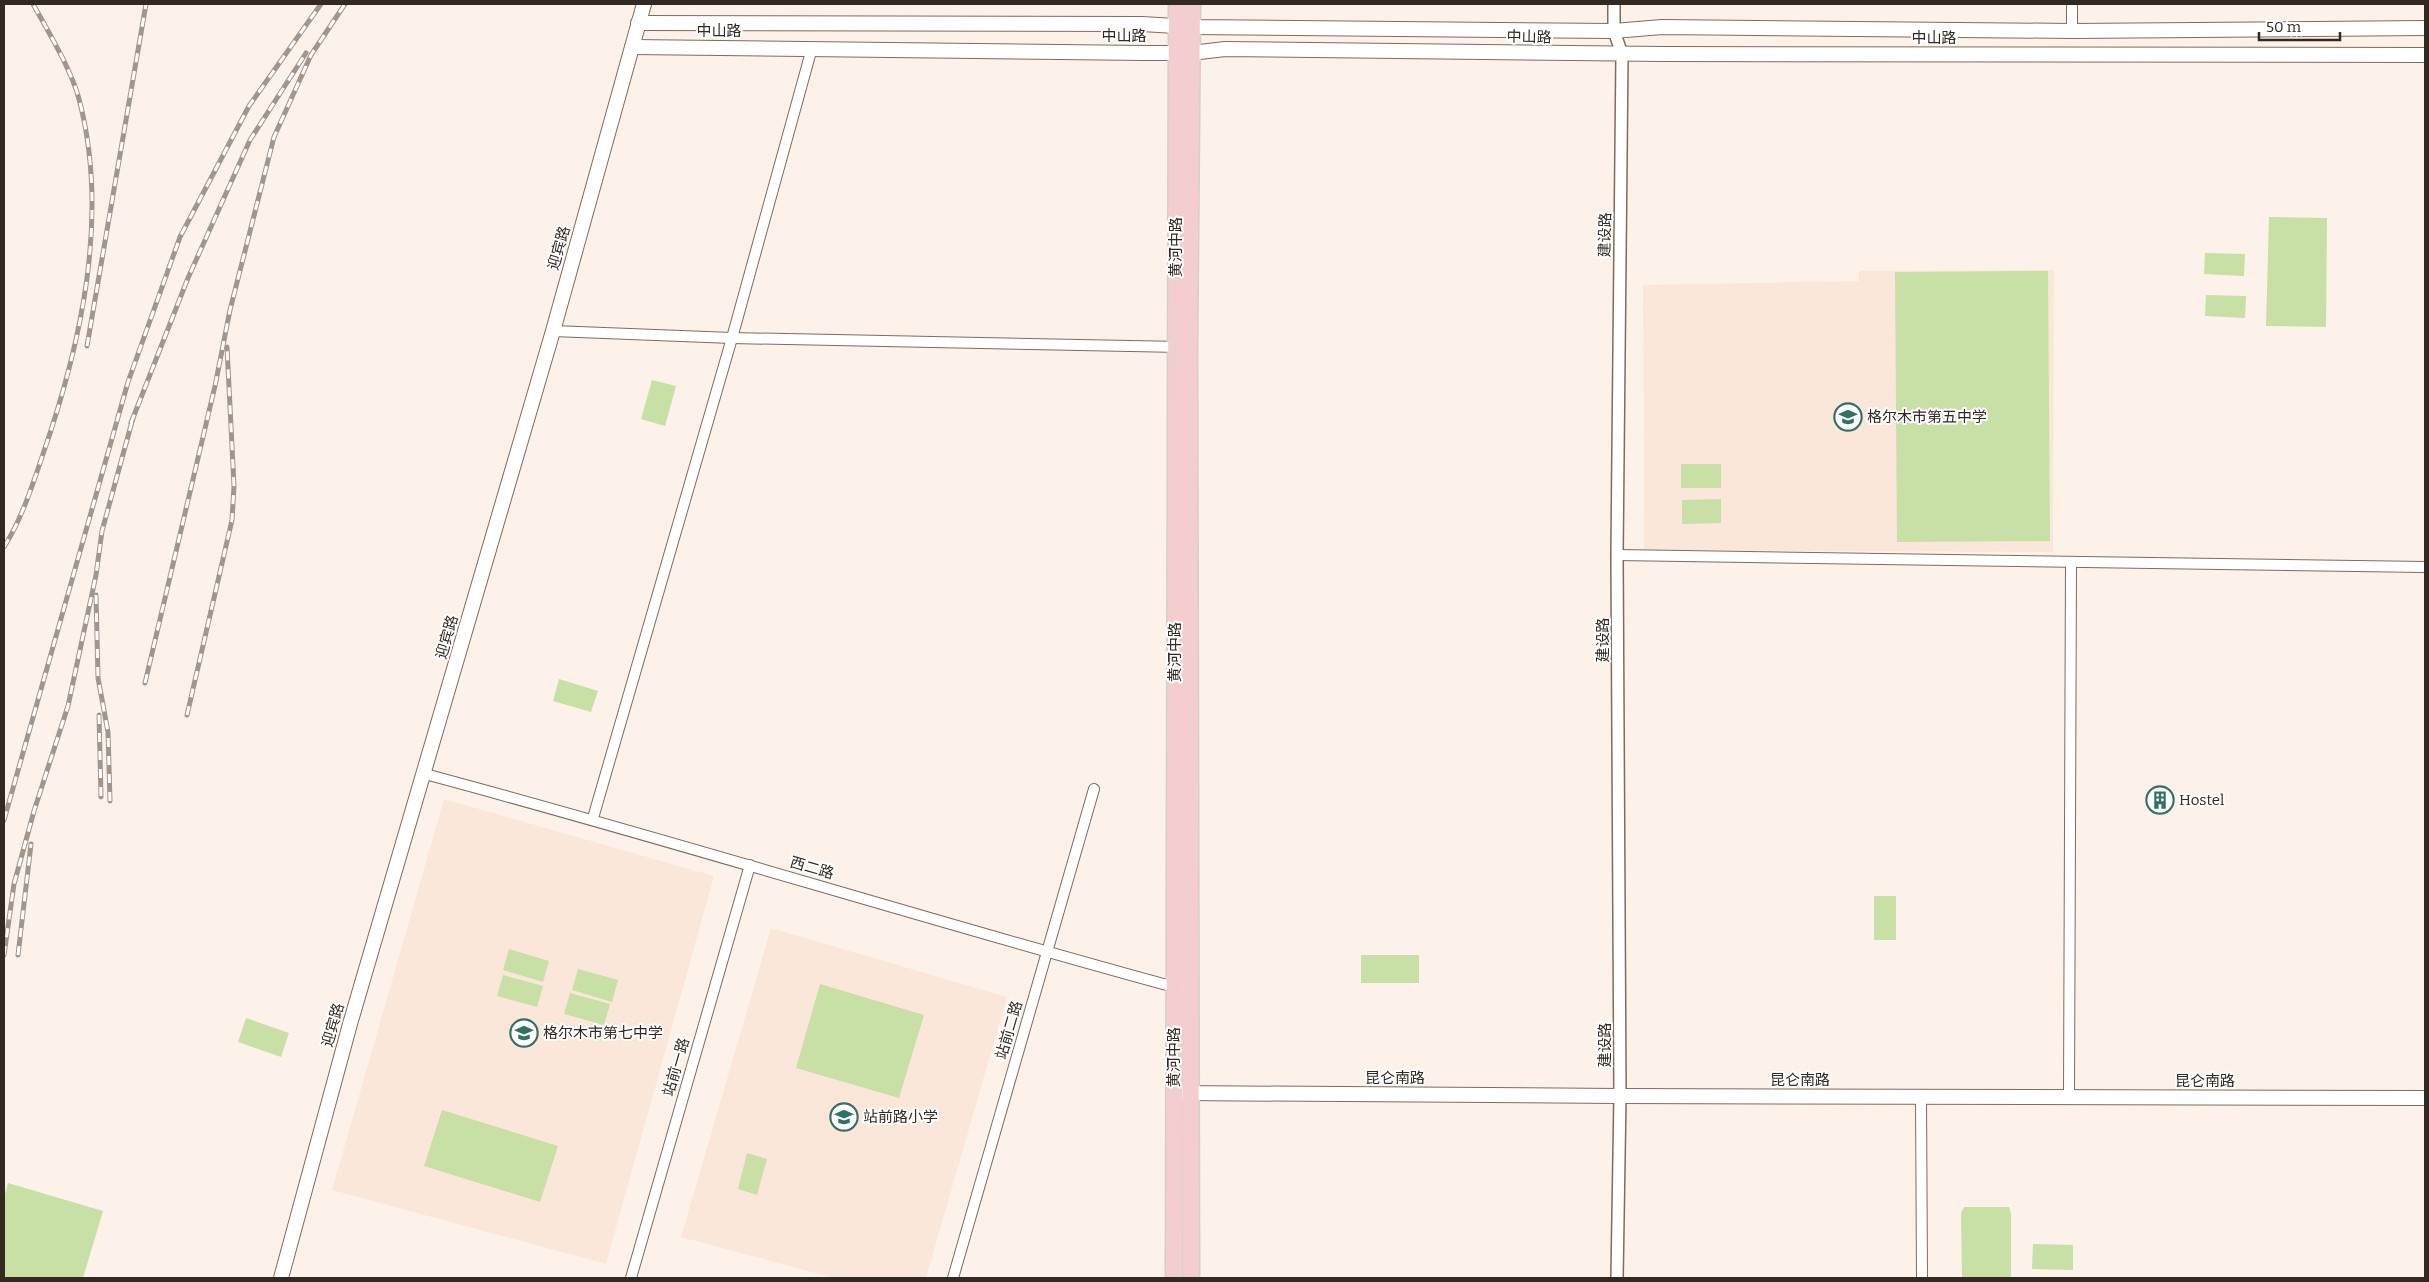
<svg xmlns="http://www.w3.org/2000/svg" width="2429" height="1282" font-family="Bitter,'Noto Sans SC',serif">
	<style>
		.built { fill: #fae7d9 }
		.green { fill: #c8dfa6 }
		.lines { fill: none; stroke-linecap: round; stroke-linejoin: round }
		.minor-casing { stroke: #816b5b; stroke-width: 12 }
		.tertiary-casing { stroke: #816b5b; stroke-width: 14 }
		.secondary-casing { stroke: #816b5b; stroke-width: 16 }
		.trunk-casing { stroke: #d2d0ce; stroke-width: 19 }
		.minor { stroke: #fff; stroke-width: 10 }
		.tertiary { stroke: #fff; stroke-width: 11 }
		.secondary { stroke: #fff; stroke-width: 14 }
		.trunk { stroke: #f4cece; stroke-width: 16 }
		.rail-casing { stroke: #a0968e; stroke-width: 5 }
		.rail { stroke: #fff; stroke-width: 3; stroke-dasharray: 9; stroke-linecap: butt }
		.labels { text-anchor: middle; stroke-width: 4; stroke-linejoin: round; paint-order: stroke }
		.street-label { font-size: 15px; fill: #322922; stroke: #fff }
		.poi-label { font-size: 15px; fill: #322922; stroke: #fff; text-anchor: start }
	</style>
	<rect width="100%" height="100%" fill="#fcf2ea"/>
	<g class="built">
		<polygon points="2054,270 2053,552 1644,550 1643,285 1859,281 1859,271"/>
		<polygon points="444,799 714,876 606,1264 332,1190"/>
		<polygon points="771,928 1007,997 926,1278 834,1278 681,1237"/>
	</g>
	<g class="green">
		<polygon points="2269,217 2327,218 2326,327 2266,326"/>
		<polygon points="2205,253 2245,254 2244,276 2204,274"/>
		<polygon points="2048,271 2050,541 1897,542 1895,272"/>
		<polygon points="2206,295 2246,296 2245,318 2205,316"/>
		<polygon points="652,380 676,386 665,426 641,419"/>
		<rect x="1681" y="464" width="40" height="24"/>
		<polygon points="1721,499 1721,523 1682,524 1682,500"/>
		<polygon points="559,679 598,691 591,712 553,701"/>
		<rect x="1874" y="896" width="22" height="44"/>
		<polygon points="509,949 549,961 543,982 503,970"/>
		<rect x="1361" y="955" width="58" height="28"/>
		<polygon points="578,969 618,980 612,1002 572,990"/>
		<polygon points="503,975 543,986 537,1007 497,996"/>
		<polygon points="820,984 924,1015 899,1098 796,1068"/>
		<polygon points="570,993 610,1004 604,1025 564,1014"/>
		<polygon points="246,1018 289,1033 281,1057 238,1042"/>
		<polygon points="442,1110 558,1146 540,1202 424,1166"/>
		<polygon points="747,1153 767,1159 757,1195 738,1189"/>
		<polygon points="8,1183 103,1211 83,1278 4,1278 4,1198"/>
		<polygon points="1964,1207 2009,1207 2011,1214 2011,1278 1962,1278 1961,1213"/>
		<polygon points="2033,1244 2073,1245 2073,1270 2032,1269"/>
	</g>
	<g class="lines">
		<g class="minor-casing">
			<g id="minor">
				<polyline points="2072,31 2072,4"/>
				<polyline points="553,331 732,338 1181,347"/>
				<polyline points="1617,555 2425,567"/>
				<path d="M425,774C676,841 923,919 1174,987H1180"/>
				<polyline points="593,818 732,338 812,48"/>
				<polyline points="1921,1096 1922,1278"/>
				<polyline points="2069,1097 2071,562"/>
				<polyline points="631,1278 750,865"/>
				<polyline points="953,1278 1094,789"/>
			</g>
		</g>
		<g class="tertiary-casing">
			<polyline id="tertiary" points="1614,4 1614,31 1622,54 1617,555 1620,1096 1617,1278"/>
		</g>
		<g class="secondary-casing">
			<g id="secondary">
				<polyline points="638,23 1142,24 1192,27 1614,31 1662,27 2072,31 2425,28"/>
				<polyline points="632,47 1145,53 1191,53 1225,49 1663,54 2425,55"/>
				<polyline points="1180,1093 1620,1096 2425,1098"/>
				<polyline points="281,1278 350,1024 553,331 644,4"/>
			</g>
		</g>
		<g class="trunk-casing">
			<g id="trunk">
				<polyline points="1174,1278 1177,4"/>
				<polyline points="1191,1278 1189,347 1192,4"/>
			</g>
		</g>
		<use href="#minor" class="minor"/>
		<use href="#tertiary" class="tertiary"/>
		<use href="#secondary" class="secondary"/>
		<use href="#trunk" class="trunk"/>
		<g class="rail-casing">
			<g id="rail">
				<polyline points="87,346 146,4"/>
				<polyline points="131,423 188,278 250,140 306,53"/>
				<path d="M4,547C21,520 32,487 42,457C81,345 110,216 79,99C71,69 48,31 33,4"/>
				<polyline points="96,595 98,678 108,732 110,801"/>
				<polyline points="145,683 215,386 230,310 274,137 311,55 345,4"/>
				<polyline points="99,715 101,797"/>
				<polyline points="187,715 232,520 234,486 227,347"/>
				<polyline points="4,820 128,382 180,237 249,106 321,4"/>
				<polyline points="4,955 14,884 34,811 68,706 96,575 102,531 133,418"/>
				<polyline points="18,955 31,844"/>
			</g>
		</g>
		<use href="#rail" class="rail"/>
	</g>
	<defs>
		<g id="school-ring" transform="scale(1.4375)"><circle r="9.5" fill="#fff" stroke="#317263" stroke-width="1.5"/><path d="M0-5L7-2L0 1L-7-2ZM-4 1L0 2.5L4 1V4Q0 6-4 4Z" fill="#317263"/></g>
		<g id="building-ring" transform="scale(1.4375)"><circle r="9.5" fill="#fff" stroke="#317263" stroke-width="1.5"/><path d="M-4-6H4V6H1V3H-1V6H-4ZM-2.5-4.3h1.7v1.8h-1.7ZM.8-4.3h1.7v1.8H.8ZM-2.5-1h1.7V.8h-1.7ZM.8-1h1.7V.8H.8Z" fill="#317263"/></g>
	</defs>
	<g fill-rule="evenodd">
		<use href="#school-ring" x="1848" y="417"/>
		<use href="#building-ring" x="2160" y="800"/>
		<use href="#school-ring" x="524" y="1033"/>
		<use href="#school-ring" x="844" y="1117"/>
	</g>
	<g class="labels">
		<g class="street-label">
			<text x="719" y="36">中山路</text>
			<text x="1124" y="41">中山路</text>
			<text transform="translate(1529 37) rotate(1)" y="5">中山路</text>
			<text x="1934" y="43">中山路</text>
			<text transform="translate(1605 235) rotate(-89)" y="5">建设路</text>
			<text transform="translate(1176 247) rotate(-90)" y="5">黄河中路</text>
			<text transform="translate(559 248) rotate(-74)" y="5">迎宾路</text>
			<text transform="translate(447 637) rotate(-74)" y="5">迎宾路</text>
			<text transform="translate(1603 640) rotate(-90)" y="5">建设路</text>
			<text transform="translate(1175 652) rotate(-90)" y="5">黄河中路</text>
			<text transform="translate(812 868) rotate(16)" y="5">西二路</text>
			<text transform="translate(333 1025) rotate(-74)" y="5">迎宾路</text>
			<text transform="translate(1009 1030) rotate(-74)" y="5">站前二路</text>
			<text transform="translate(1605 1045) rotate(-90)" y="5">建设路</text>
			<text transform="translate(1174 1057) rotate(-90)" y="5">黄河中路</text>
			<text transform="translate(676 1067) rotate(-74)" y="5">站前一路</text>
			<text x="1395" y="1083">昆仑南路</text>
			<text x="1800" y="1085">昆仑南路</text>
			<text x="2205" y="1086">昆仑南路</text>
		</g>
		<g class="poi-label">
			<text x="1867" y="422">格尔木市第五中学</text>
			<text x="2179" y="805">Hostel</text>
			<text x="543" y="1038">格尔木市第七中学</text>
			<text x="863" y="1122">站前路小学</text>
		</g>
	</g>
	<rect width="2429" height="1282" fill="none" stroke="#322922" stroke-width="10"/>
	<path d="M2259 32v8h81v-8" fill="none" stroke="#322922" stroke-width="2.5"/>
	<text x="2266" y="32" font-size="15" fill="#322922" stroke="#ffffff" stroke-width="4" paint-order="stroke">50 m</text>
</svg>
